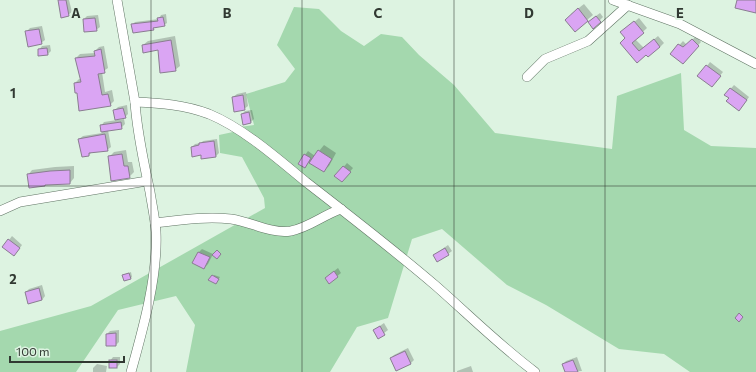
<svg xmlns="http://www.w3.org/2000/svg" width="756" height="372" font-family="Commissioner,sans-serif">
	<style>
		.green { fill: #a4d8ae }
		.shadow { fill: #0003 }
		.building { fill: #daa5f3; stroke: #8a7d91 }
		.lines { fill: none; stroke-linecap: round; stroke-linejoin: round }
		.minor-casing { stroke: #607464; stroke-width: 10 }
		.minor { stroke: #fff; stroke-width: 9 }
		.grid { fill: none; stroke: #313932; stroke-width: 1; stroke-opacity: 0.55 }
		.grid-label { font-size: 13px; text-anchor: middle; font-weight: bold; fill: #313932; stroke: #ddf3e1; stroke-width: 4; stroke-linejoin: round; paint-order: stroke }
	</style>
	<rect width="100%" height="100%" fill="#ddf3e1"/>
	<polygon class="green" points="294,7 319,9 341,31 364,46 381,34 402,37 419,55 454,85 495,133 612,149 617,96 681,73 684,130 711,146 756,148 756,372 690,372 664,354 619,349 546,305 507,285 442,229 412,239 388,318 357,327 330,372 186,372 195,325 176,296 118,310 76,372 0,372 0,331 91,306 265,208 264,198 242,157 220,153 219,135 233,132 240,127 254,125 246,94 285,82 295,69 277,45"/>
	<g class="shadow">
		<polygon points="59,0 69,0 72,12 68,15"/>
		<polygon points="584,4 593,15 575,30 571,14"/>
		<polygon points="600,13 603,17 593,27 592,19"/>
		<polygon points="166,14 167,23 164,25 155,27 153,29 132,25 135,22 159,19 161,15"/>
		<polygon points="98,15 100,27 96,30 84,19 87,16"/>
		<polygon points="639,18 647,28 635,39 644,48 658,36 664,43 660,47 646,54 637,62 626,38 626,29"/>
		<polygon points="42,26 45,40 41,43 26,32 30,28"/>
		<polygon points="175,36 180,66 175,70 159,49 143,45 148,41"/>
		<polygon points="696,36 701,42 686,59 672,53 683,41 687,45"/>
		<polygon points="50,45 51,51 48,54 39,50 42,46"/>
		<polygon points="104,46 108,68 102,72 105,92 112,90 114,101 110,105 78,92 75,83 79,79 81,79 76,58 80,54 95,53 95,51 99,47"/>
		<polygon points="710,62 723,72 715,82 707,66"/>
		<polygon points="734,85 749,97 742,107 726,94"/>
		<polygon points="246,92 248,106 244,109 233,97 237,94"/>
		<polygon points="127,105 128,114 125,117 117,119 117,120 124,119 125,124 121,128 108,130 111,147 107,150 92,152 89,155 79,139 83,136 102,133 101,126 104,122 117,120 114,111 118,107"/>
		<polygon points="252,110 254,119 251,122 242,114 245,111"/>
		<polygon points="217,139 219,153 216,156 202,154 192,147 195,144 201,143 203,141"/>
		<polygon points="324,145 336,153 329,166 323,171 309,162 305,167 299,163 308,151 315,156"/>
		<polygon points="126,150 128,162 132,162 134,172 129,177 109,157 114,152"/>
		<polygon points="347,163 353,168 345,178 336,176"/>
		<polygon points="74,166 74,178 70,183 28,175 32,170 55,167"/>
		<polygon points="12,236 22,245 17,252 9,240"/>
		<polygon points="448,245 452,251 448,254 434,255"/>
		<polygon points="202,249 213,254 208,264 204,268 194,263 199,252"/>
		<polygon points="338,268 341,273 330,282 329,275"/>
		<polygon points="131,272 132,277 131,278 123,275"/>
		<polygon points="214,275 220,277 216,283 210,280"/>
		<polygon points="42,285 45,296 42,300 26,292 29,289"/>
		<polygon points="384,323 388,330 379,337 374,330"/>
		<polygon points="119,330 119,342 116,345 107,334 110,331"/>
		<polygon points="408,348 414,360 411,363 391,358 394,355"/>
		<polygon points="113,357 120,357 120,364 117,367 110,361"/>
		<polygon points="577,357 582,371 566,372 563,364 566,361"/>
		<polygon points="97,364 107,366 106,372 93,372 93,368"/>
		<polygon points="471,366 473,372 457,372 457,371"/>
	</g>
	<g class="building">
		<polygon points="58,0 66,0 69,16 61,18"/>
		<polygon points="737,0 756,0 756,13 735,8"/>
		<polygon points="578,8 588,21 575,32 565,20"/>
		<polygon points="596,16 601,22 593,29 588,22"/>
		<polygon points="163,17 165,26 153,28 154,30 133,33 131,24 158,21 157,18"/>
		<polygon points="95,18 97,31 84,32 83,19"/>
		<polygon points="634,21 644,33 632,43 639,51 654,39 660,47 648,57 646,55 637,63 620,43 625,38 620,32"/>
		<polygon points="39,29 42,44 28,47 25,31"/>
		<polygon points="692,39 699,46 683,64 670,54 678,44 683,47"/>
		<polygon points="171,40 176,71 160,73 158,50 143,53 142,45"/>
		<polygon points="47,48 48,55 38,56 38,49"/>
		<polygon points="101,49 105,73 98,74 102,95 108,94 111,106 79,111 77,93 75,93 74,83 81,82 75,58 95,56 94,51"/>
		<polygon points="706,65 721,76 712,87 697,76"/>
		<polygon points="730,88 747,100 739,111 726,101 729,98 724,95"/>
		<polygon points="243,95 245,110 234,112 232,97"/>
		<polygon points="123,108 126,118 115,120 113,110"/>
		<polygon points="249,112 251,123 243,125 241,114"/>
		<polygon points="121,122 122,129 101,132 100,125"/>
		<polygon points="105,134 108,151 89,153 89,156 82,157 78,139"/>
		<polygon points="214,141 216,157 201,159 201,155 192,157 191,147 199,145 199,143"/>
		<polygon points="318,150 332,159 324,172 309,163"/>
		<polygon points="122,154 124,166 128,166 130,178 111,181 108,156"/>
		<polygon points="304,154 311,158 305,168 298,164"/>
		<polygon points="343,166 351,172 342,182 334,176"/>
		<polygon points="70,170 70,184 45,185 45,186 29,188 27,174 50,171"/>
		<polygon points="8,239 20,248 14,256 2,247"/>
		<polygon points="445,248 449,255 437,262 433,255"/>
		<polygon points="217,250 221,254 217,259 212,255"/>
		<polygon points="198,252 210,257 204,269 192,263"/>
		<polygon points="334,271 338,277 329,284 325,278"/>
		<polygon points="129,273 131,279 124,281 122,275"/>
		<polygon points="212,275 219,279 216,284 208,280"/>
		<polygon points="39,288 42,300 28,304 25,292"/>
		<polygon points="739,313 743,317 739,322 735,318"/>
		<polygon points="380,326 385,335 378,339 373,330"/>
		<polygon points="116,333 116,346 106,346 106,334"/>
		<polygon points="405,351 411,364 396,371 390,358"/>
		<rect x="109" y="360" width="8" height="8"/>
		<polygon points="573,360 578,372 565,372 562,364"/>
	</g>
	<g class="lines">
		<g class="minor-casing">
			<g id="minor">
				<path d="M117,0L135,102C161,103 185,105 209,114C243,128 278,159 306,182C350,216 394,250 436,286C469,315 500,346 535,372"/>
				<polyline points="613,0 680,24 756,64"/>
				<polyline points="527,77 545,59 588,41 628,5"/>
				<polyline points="0,211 20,202 147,181"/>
				<path d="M155,223C180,220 206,216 231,219C252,222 270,234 291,231C310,227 323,215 341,209"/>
				<path d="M131,372C143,329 158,276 156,232C155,218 152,205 150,192C144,163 137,133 135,102"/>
			</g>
		</g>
		<use href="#minor" class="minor"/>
	</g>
	<path class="grid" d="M151,0V372M302,0V372M454,0V372M605,0V372M0,186H756"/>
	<g class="grid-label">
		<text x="76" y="18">A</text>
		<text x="227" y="18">B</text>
		<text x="378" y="18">C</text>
		<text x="529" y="18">D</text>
		<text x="680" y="18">E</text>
		<text x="13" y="98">1</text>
		<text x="13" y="284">2</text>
	</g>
	<path d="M10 356v6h114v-6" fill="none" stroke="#313932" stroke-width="2"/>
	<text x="16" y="356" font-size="12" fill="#313932" stroke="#ddf3e1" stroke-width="3" paint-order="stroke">100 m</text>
</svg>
